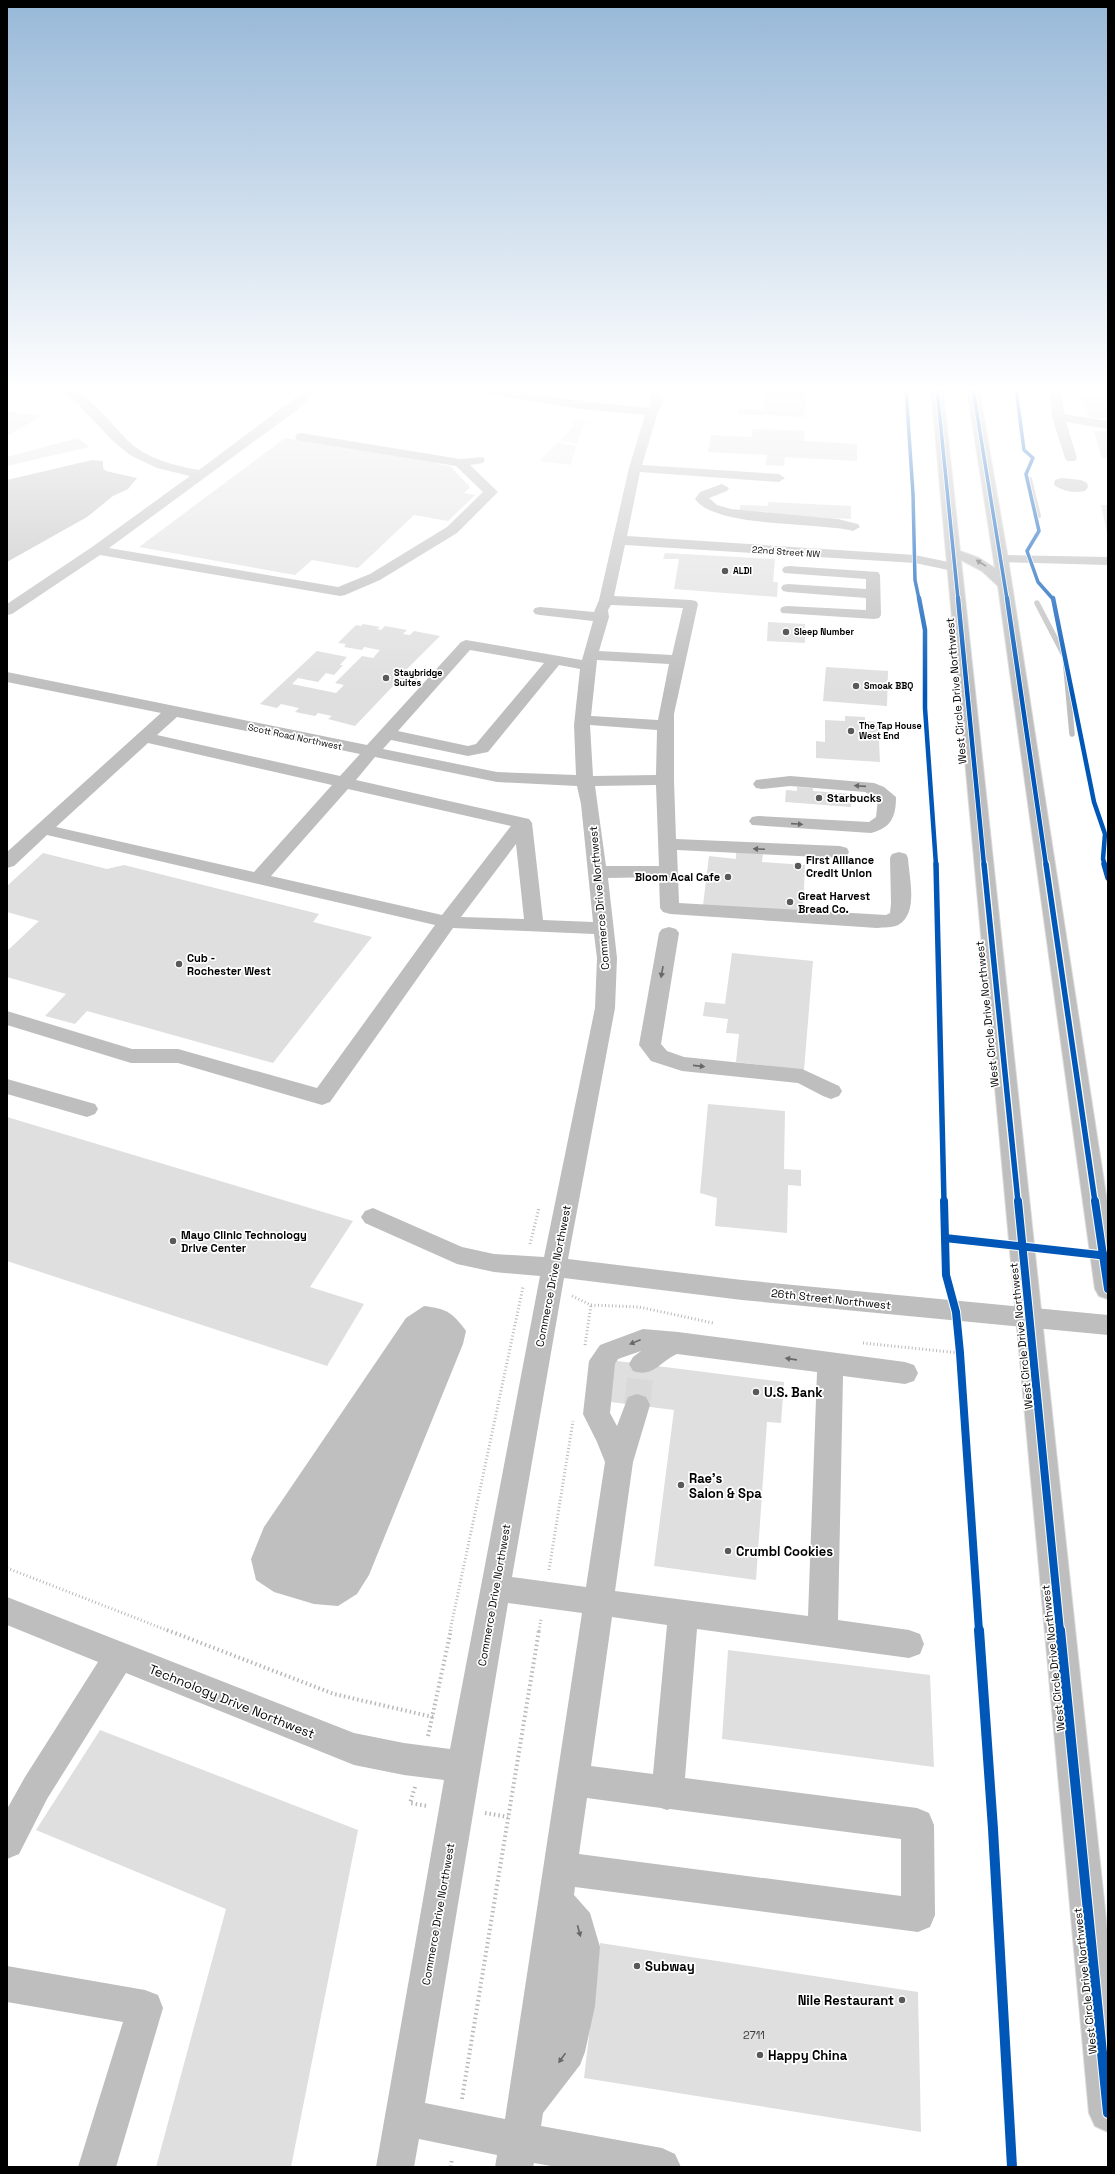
<svg xmlns="http://www.w3.org/2000/svg" width="1115" height="2174" font-family="'Space Grotesk',sans-serif">
	<style>
		.green { fill: #ececec }
		.water { fill: #bfbfbf }
		.lines { fill: none; stroke-linecap: round; stroke-linejoin: round }
		.stream-far1 { stroke: #bfbfbf; stroke-width: 4 }
		.stream { stroke: #bfbfbf; stroke-width: 5.5 }
		.building { fill: #dfdfdf }
		.minor-tunnel { stroke: #d9d9d9; stroke-width: 26; stroke-dasharray: 26 14; stroke-linecap: butt }
		.major-casing { stroke: #dbdbdb; stroke-width: 2 }
		.path-far1 { stroke: #b9b9b9; stroke-width: 3; stroke-dasharray: 1 2.5; stroke-linecap: butt }
		.path { stroke: #b9b9b9; stroke-width: 4; stroke-dasharray: 1.5 3; stroke-linecap: butt }
		.minor { fill: #bebebe; fill-rule: evenodd }
		.major { fill: #bebebe; fill-rule: evenodd }
		.cycleway-far4-casing { stroke: #fff; stroke-width: 5 }
		.cycleway-far3-casing { stroke: #fff; stroke-width: 6 }
		.cycleway-far2-casing { stroke: #fff; stroke-width: 8 }
		.cycleway-far1-casing { stroke: #fff; stroke-width: 10 }
		.cycleway-casing { stroke: #fff; stroke-width: 12 }
		.cycleway-far4 { stroke: #0057b8; stroke-width: 3.5 }
		.cycleway-far3 { stroke: #0057b8; stroke-width: 4.5 }
		.cycleway-far2 { stroke: #0057b8; stroke-width: 5.5 }
		.cycleway-far1 { stroke: #0057b8; stroke-width: 8 }
		.cycleway { stroke: #0057b8; stroke-width: 10 }
		.oneway { fill: #686868 }
		.poi-dot { fill: #595959; stroke: #fff; stroke-width: 1.5 }
		.labels { text-anchor: middle; stroke-width: 3.5; stroke-linejoin: round; paint-order: stroke }
		.far-street-label { font-size: 9px; fill: #000; stroke: #fff }
		.far-poi-label { font-size: 9px; font-weight: bold; fill: #000; stroke: #fff; text-anchor: start }
		.street-label { font-size: 11px; fill: #000; stroke: #fff }
		.poi-label { font-size: 11px; font-weight: bold; fill: #000; stroke: #fff; text-anchor: start }
		.near-number-label { font-size: 11px; fill: #383838 }
		.near-poi-label { font-size: 13px; font-weight: bold; fill: #000; stroke: #fff; text-anchor: start }
		.near-street-label { font-size: 13px; fill: #000; stroke: #fff }
	</style>
	<rect width="100%" height="100%" fill="#fff"/>
	<g class="green">
		<polygon points="574,419 591,424 584,424 577,443 560,441 575,424 570,421"/>
		<polygon points="558,442 576,446 571,465 539,461"/>
	</g>
	<g class="water">
		<polygon points="92,460 103,461 103,468 106,471 137,478 128,489 113,496 87,517 7,562 7,480"/>
		<path d="M1062,478L1081,480L1087,483L1088,487L1085,491C1073,493 1065,492 1054,485L1055,480Z"/>
		<path d="M424,1306C447,1309 452,1312 466,1331L463,1344L369,1575L357,1594L338,1606L314,1604L274,1592L256,1580L251,1559L264,1527L406,1318Z"/>
	</g>
	<g class="lines">
		<polyline class="stream-far1" points="1030,479 1039,516"/>
		<polyline class="stream" points="1037,603 1065,657 1072,734"/>
	</g>
	<g class="building">
		<polygon points="766,389 807,389 804,417 737,414 738,409 763,410"/>
		<polygon points="1081,396 1108,397 1108,418 1090,418"/>
		<polygon points="7,411 41,416 7,436"/>
		<polygon points="753,429 805,431 804,441 857,444 857,461 785,457 784,466 766,465 767,455 708,452 711,435 752,437"/>
		<polygon points="1094,431 1108,431 1108,458 1102,458"/>
		<polygon points="78,438 89,447 7,466 7,457"/>
		<polygon points="285,438 440,462 437,464 450,466 470,487 464,493 475,495 448,521 414,515 358,568 312,560 295,575 139,547"/>
		<polygon points="768,502 851,506 851,519 767,515 768,512 740,510 740,505 768,506"/>
		<polygon points="1101,505 1108,505 1108,533 1107,533"/>
		<polygon points="665,553 775,559 773,582 778,582 777,597 674,589 679,559 663,559"/>
		<polygon points="768,622 805,624 805,643 767,641"/>
		<polygon points="363,624 380,627 377,629 381,630 385,626 407,630 403,634 410,635 414,631 440,636 402,674 418,678 408,688 394,685 355,726 328,719 332,716 318,713 315,716 295,712 299,708 281,704 277,708 260,704 317,651 347,657 340,665 343,665 334,675 326,673 318,682 298,678 292,684 336,693 344,685 335,683 362,656 373,658 380,650 364,647 362,650 344,647 346,644 338,643 356,625 361,626"/>
		<polygon points="826,667 888,671 887,706 823,701"/>
		<polygon points="845,716 865,717 865,721 878,722 880,762 816,758 816,741 825,742 825,720 845,721"/>
		<polygon points="797,787 813,788 813,791 852,794 851,807 785,802 786,790 797,791"/>
		<polygon points="736,850 763,852 762,862 805,865 803,914 703,905 709,856 736,859"/>
		<polygon points="43,853 107,869 124,865 319,914 313,922 372,937 273,1063 87,1011 75,1024 45,1016 66,994 7,977 7,951 39,921 7,912 7,886"/>
		<polygon points="732,953 813,961 804,1070 736,1062 739,1034 726,1033 728,1019 703,1016 705,1002 725,1004"/>
		<polygon points="708,1104 785,1111 784,1169 801,1170 801,1186 788,1185 787,1233 715,1226 717,1198 700,1193"/>
		<polygon points="7,1117 353,1221 310,1287 364,1304 327,1366 7,1261"/>
		<polygon points="609,1360 784,1382 781,1423 767,1422 756,1580 654,1566 674,1410 603,1401"/>
		<polygon points="728,1650 930,1675 934,1767 722,1739"/>
		<polygon points="100,1730 358,1830 291,2167 156,2167 226,1909 36,1830"/>
		<polygon points="600,1943 918,1992 921,2132 584,2078"/>
	</g>
	<g class="lines">
		<polyline class="minor-tunnel" points="637,1405 642,1364"/>
		<g class="major-casing">
			<polygon id="major" points="931,389 943,389 960,551 979,558 995,568 967,389 979,389 1008,559 1108,1208 1108,1299 1099,1296 1095,1289 998,586 982,571 961,560 1108,1938 1108,2132 1095,2126 1089,2113"/>
		</g>
		<g class="path-far1">
			<polyline points="530,1244 539,1208"/>
			<polyline points="572,1296 591,1305 639,1307 713,1323"/>
			<polyline points="863,1343 960,1353"/>
			<polyline points="585,1345 591,1305"/>
			<polyline points="7,1568 169,1631"/>
			<polyline points="549,1570 573,1421"/>
			<polyline points="450,1631 523,1287"/>
			<polyline points="539,1631 541,1619"/>
		</g>
		<g class="path">
			<polyline points="167,1630 334,1694 433,1717"/>
			<polyline points="428,1736 451,1630"/>
			<polyline points="415,1787 410,1803 428,1806"/>
			<polyline points="485,1813 508,1817"/>
			<polyline points="462,2099 539,1630"/>
			<polyline points="451,2167 452,2158"/>
		</g>
		<g class="minor">
			<path d="M57,389C62,389 68,388 73,390C95,398 117,434 138,449C156,461 177,466 199,470L307,389H320L297,410L109,548L338,587L370,574L447,527L483,492L456,466L297,440L295,437L297,434L301,433L460,459L483,457L485,460L483,463L470,465L498,492L457,533L380,580L345,595L340,596L100,555L12,614L7,615V604L92,547L190,476L157,468L130,455L113,441L78,404Z"/>
			<path d="M470,389H500L581,401L649,408L651,404L647,389H659L663,404L658,412L642,465L779,474L785,478L779,482L640,472L627,536L915,555L958,564L960,567L953,571L915,563L625,545L614,596L691,600L696,601L698,604L674,714V780L676,839L840,846L847,848L849,852L847,856L840,858L677,850L679,903L886,915L890,913L891,903L890,858L892,854L899,852L906,854L908,858C909,877 919,914 898,925C892,928 884,927 877,928L670,914L663,912L660,908L659,877L608,878L617,958L615,1008L568,1259L742,1280L1108,1315V1335L742,1300L564,1278L512,1577L586,1587L605,1462L597,1442L583,1414L589,1361L600,1345L643,1329L678,1332L905,1362L914,1365L918,1373L914,1381L905,1384L843,1376L838,1620L909,1630L920,1634L924,1644L920,1654L909,1658L697,1629L685,1778L917,1808L929,1813L934,1825L935,1915L930,1927L918,1932L575,1887L574,1895L590,1913L600,1947L595,2006L585,2052L580,2065L543,2113L541,2126L662,2148L675,2154L681,2167H557L534,2163L533,2167H495L497,2155L419,2139L414,2167H376L444,1780L404,1775L354,1765L126,1673L47,1799L19,1854L7,1859V1809L25,1777L98,1662L7,1625V1597L354,1733L404,1743L450,1749L540,1276L494,1272L457,1264L365,1223L361,1217L365,1211L373,1208L462,1247L494,1254L544,1257L595,1008L597,958L594,934L453,928L330,1102L322,1105L178,1063H131L7,1025V1011L132,1049H178L317,1088L435,925L47,835L14,866L7,868V852L161,713L7,682V672L367,745L461,642L466,640L582,660L593,621L540,615L535,614L533,611L535,608L540,607L594,612L599,600L629,468L645,415L581,409L476,392ZM611,605L683,608L672,655L599,651L609,617L608,610ZM470,650L544,663L476,744L468,746L398,731ZM597,660L669,664L658,720L591,716ZM559,665L580,669L574,725L576,775L497,772L383,749L391,740L468,756L488,752ZM177,717L360,754L340,776L157,735ZM590,725L657,730L656,775L593,776ZM148,743L332,785L254,872L56,827ZM375,757L497,782L577,786L581,804L593,922L543,920L532,823L529,819L356,780ZM656,785L659,866H606L595,786ZM348,789L511,826L442,915L271,876ZM516,844L524,919L461,917ZM641,1351L633,1357L629,1364L633,1371C654,1378 660,1361 677,1354L817,1372L808,1616L615,1591L633,1462L650,1405L646,1397L637,1394L628,1397L617,1426L610,1413L615,1364L618,1359ZM508,1603L582,1613L505,2119L425,2103ZM612,1617L667,1625L653,1774L591,1766ZM587,1798L661,1808L667,1810L670,1809L901,1839V1896L579,1854Z"/>
			<polygon points="1050,389 1062,389 1064,414 1108,421 1108,429 1066,422 1077,458 1075,461 1067,461 1065,458 1052,417"/>
			<polygon points="1088,389 1108,389 1108,394 1090,391"/>
			<path d="M722,484L729,488L727,491L709,498L717,505L731,509L838,519L858,524L860,527L853,531C817,522 715,528 695,499L700,492Z"/>
			<polygon points="1001,555 1108,557 1108,565 996,562 994,559 996,556"/>
			<polygon points="789,566 878,572 880,575 881,615 879,618 874,619 782,613 780,610 782,607 787,606 866,610 866,598 788,592 783,591 781,588 783,585 788,584 866,589 866,579 784,573 782,570 784,567"/>
			<path d="M790,776L874,783L884,787L896,797C896,817 891,828 871,833L752,825L749,821L752,817L758,816L869,822L876,817L878,799L865,792L790,786L762,789L756,788L753,784L756,780Z"/>
			<polygon points="669,927 676,929 679,933 661,1044 667,1051 684,1057 802,1069 839,1086 842,1091 839,1096 831,1099 823,1096 798,1083 682,1071 651,1061 639,1045 659,933 662,929"/>
			<polygon points="7,1079 95,1104 98,1109 95,1114 87,1117 7,1094"/>
			<polygon points="7,1966 145,1990 158,1995 163,2008 116,2167 78,2167 123,2022 7,2002"/>
		</g>
		<use href="#major" class="major"/>
		<g class="cycleway-far4-casing">
			<g id="cycleway-far4">
				<polyline points="906,389 913,494 915,580 919,599"/>
				<polyline points="937,389 958,599"/>
				<polyline points="973,389 1007,599"/>
				<polyline points="1016,389 1024,450 1033,458 1026,474 1039,531 1027,551 1038,582 1053,599"/>
			</g>
		</g>
		<g class="cycleway-far3-casing">
			<g id="cycleway-far3">
				<polyline points="919,598 925,630 925,708 936,865"/>
				<polyline points="958,598 984,865"/>
				<polyline points="1007,598 1046,865"/>
				<polyline points="1053,598 1094,802 1105,834 1103,859 1105,865"/>
			</g>
		</g>
		<g class="cycleway-far2-casing">
			<g id="cycleway-far2">
				<polyline points="936,864 944,1202"/>
				<polyline points="984,864 1018,1202"/>
				<polyline points="1046,864 1095,1202"/>
				<polyline points="1104,864 1108,878"/>
			</g>
		</g>
		<g class="cycleway-far1-casing">
			<g id="cycleway-far1">
				<polyline points="944,1201 946,1275 956,1312 960,1353 979,1631"/>
				<polyline points="1018,1201 1060,1631"/>
				<polyline points="1095,1201 1108,1289"/>
				<polyline points="945,1238 1108,1256"/>
			</g>
		</g>
		<g class="cycleway-casing">
			<g id="cycleway">
				<polyline points="979,1630 993,1829 1012,2167"/>
				<polyline points="1060,1630 1108,2113"/>
			</g>
		</g>
		<use href="#cycleway-far4" class="cycleway-far4"/>
		<use href="#cycleway-far3" class="cycleway-far3"/>
		<use href="#cycleway-far2" class="cycleway-far2"/>
		<use href="#cycleway-far1" class="cycleway-far1"/>
		<use href="#cycleway" class="cycleway"/>
	</g>
	<defs><path id="oneway-solid" d="M-6-.8H1V-3.2L6.5 0L1 3.2V.8H-6Z"/></defs>
	<g class="oneway">
		<use href="#oneway-solid" transform="translate(981 563) rotate(-148)"/>
		<use href="#oneway-solid" transform="translate(860 786) rotate(-176)"/>
		<use href="#oneway-solid" transform="translate(797 824) rotate(4)"/>
		<use href="#oneway-solid" transform="translate(759 849) rotate(-177)"/>
		<use href="#oneway-solid" transform="translate(662 972) rotate(100)"/>
		<use href="#oneway-solid" transform="translate(699 1066) rotate(6)"/>
		<use href="#oneway-solid" transform="translate(635 1342) rotate(158)"/>
		<use href="#oneway-solid" transform="translate(791 1359) rotate(-172)"/>
		<use href="#oneway-solid" transform="translate(579 1931) rotate(75)"/>
		<use href="#oneway-solid" transform="translate(562 2058) rotate(126)"/>
	</g>
	<linearGradient id="sky" x2="0" y2="1"><stop stop-color="#97b8d8"/><stop offset="0.56" stop-color="#fff"/><stop offset="1" stop-color="#fff" stop-opacity="0"/></linearGradient>
	<rect width="1115" height="694" fill="url(#sky)"/>
	<g class="poi-dot">
		<circle cx="725" cy="571" r="4"/>
		<circle cx="786" cy="632" r="4"/>
		<circle cx="386" cy="678" r="4"/>
		<circle cx="856" cy="686" r="4"/>
		<circle cx="851" cy="731" r="4"/>
		<circle cx="819" cy="798" r="4"/>
		<circle cx="798" cy="866" r="4"/>
		<circle cx="728" cy="877" r="4"/>
		<circle cx="790" cy="902" r="4"/>
		<circle cx="179" cy="964" r="4"/>
		<circle cx="173" cy="1241" r="4"/>
		<circle cx="756" cy="1392" r="4"/>
		<circle cx="681" cy="1485" r="4"/>
		<circle cx="728" cy="1551" r="4"/>
		<circle cx="637" cy="1966" r="4"/>
		<circle cx="902" cy="2000" r="4"/>
		<circle cx="760" cy="2055" r="4"/>
	</g>
	<g class="labels">
		<g class="far-street-label">
			<text transform="translate(786 552) rotate(4)" y="3">22nd Street NW</text>
			<text transform="translate(295 737) rotate(12)" y="3">Scott Road Northwest</text>
		</g>
		<g class="far-poi-label">
			<text x="733" y="574">ALDI</text>
			<text x="794" y="635">Sleep Number</text>
			<text x="394" y="676">Staybridge<tspan x="394" dy="10">Suites</tspan></text>
			<text x="864" y="689">Smoak BBQ</text>
			<text x="859" y="729">The Tap House<tspan x="859" dy="10">West End</tspan></text>
		</g>
		<g class="street-label">
			<text transform="translate(956 691) rotate(-95)" y="4">West Circle Drive Northwest</text>
			<text transform="translate(599 898) rotate(-95)" y="4">Commerce Drive Northwest</text>
			<text transform="translate(987 1014) rotate(-96)" y="4">West Circle Drive Northwest</text>
			<text transform="translate(553 1276) rotate(-79)" y="4">Commerce Drive Northwest</text>
			<text transform="translate(831 1299) rotate(6)" y="4">26th Street Northwest</text>
			<text transform="translate(1021 1336) rotate(-96)" y="4">West Circle Drive Northwest</text>
			<text transform="translate(494 1595) rotate(-80)" y="4">Commerce Drive Northwest</text>
			<text transform="translate(1053 1658) rotate(-96)" y="4">West Circle Drive Northwest</text>
			<text transform="translate(438 1914) rotate(-80)" y="4">Commerce Drive Northwest</text>
			<text transform="translate(1085 1981) rotate(-96)" y="4">West Circle Drive Northwest</text>
		</g>
		<g class="poi-label">
			<text x="827" y="802">Starbucks</text>
			<text x="806" y="864">First Alliance<tspan x="806" dy="13">Credit Union</tspan></text>
			<text x="720" y="881" text-anchor="end">Bloom Acai Cafe</text>
			<text x="798" y="900">Great Harvest<tspan x="798" dy="13">Bread Co.</tspan></text>
			<text x="187" y="962">Cub -<tspan x="187" dy="13">Rochester West</tspan></text>
			<text x="181" y="1239">Mayo Clinic Technology<tspan x="181" dy="13">Drive Center</tspan></text>
		</g>
		<g class="near-number-label">
			<text x="754" y="2039">2711</text>
		</g>
		<g class="near-poi-label">
			<text x="764" y="1397">U.S. Bank</text>
			<text x="689" y="1483">Rae's<tspan x="689" dy="15">Salon &amp; Spa</tspan></text>
			<text x="736" y="1556">Crumbl Cookies</text>
			<text x="645" y="1971">Subway</text>
			<text x="894" y="2005" text-anchor="end">Nile Restaurant</text>
			<text x="768" y="2060">Happy China</text>
		</g>
		<g class="near-street-label">
			<text transform="translate(232 1701) rotate(22)" y="5">Technology Drive Northwest</text>
		</g>
	</g>
	<rect width="1115" height="2174" fill="none" stroke="#000000" stroke-width="16"/>
</svg>
